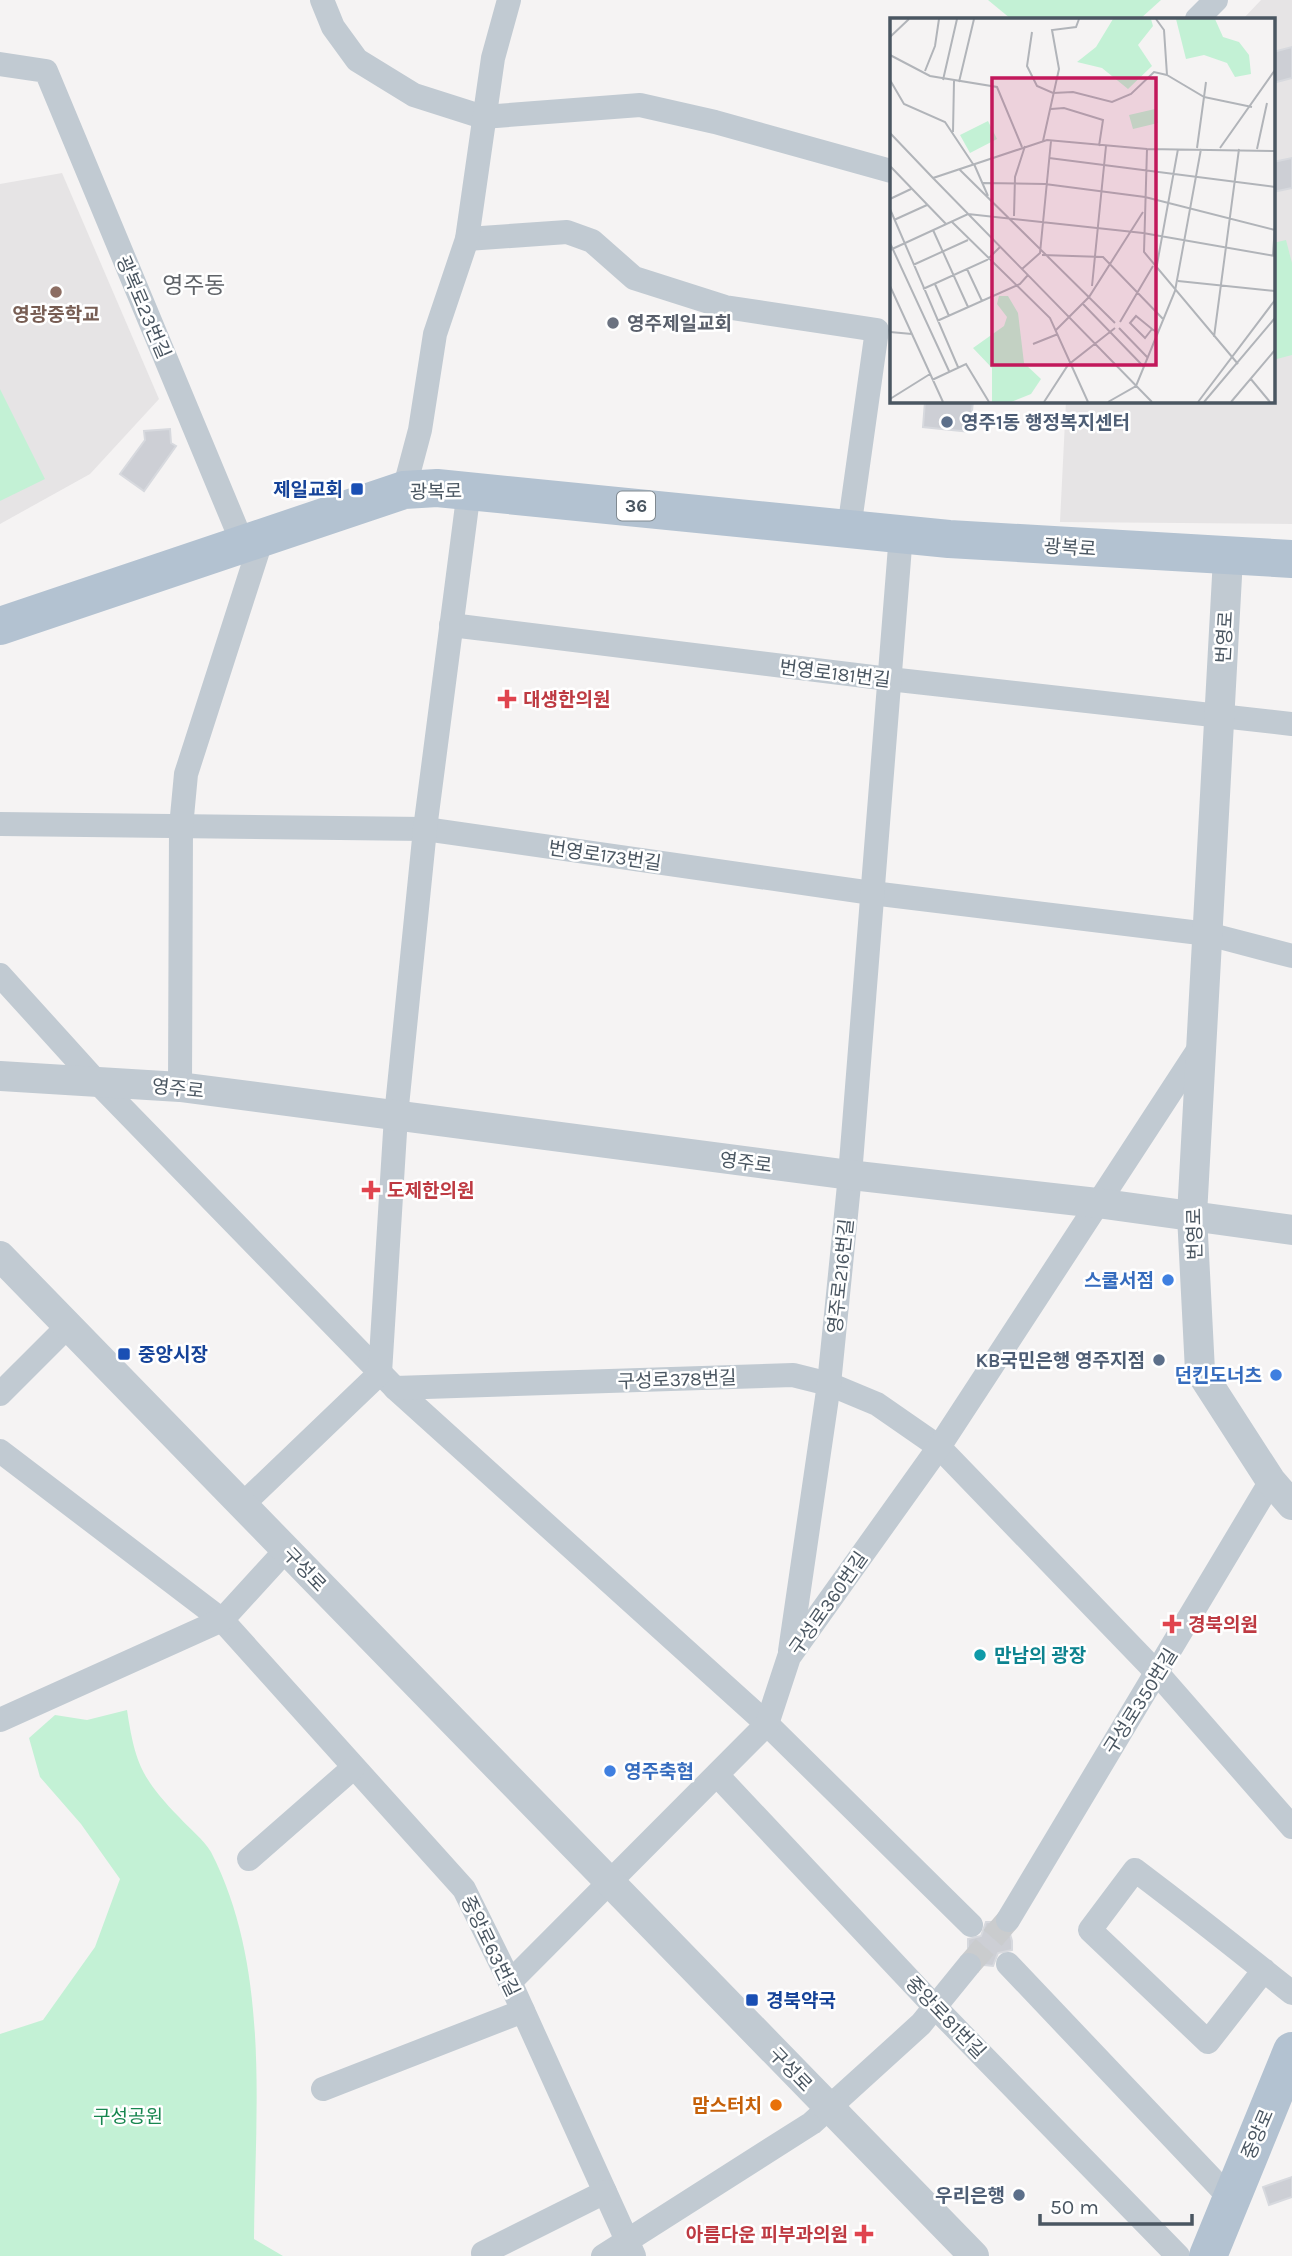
<svg xmlns="http://www.w3.org/2000/svg" width="1292" height="2256" font-family="Karla,'Noto Sans KR',sans-serif">
	<style>
		.education { fill: #e6e4e5 }
		.green { fill: #c3f1d5 }
		.building { fill: #cdcfd5; stroke: #d7d9de; stroke-width: 2 }
		.lines { fill: none; stroke-linecap: round; stroke-linejoin: round }
		.minor-tunnel { stroke: #caccce; stroke-width: 24; stroke-dasharray: 24 12; stroke-linecap: butt }
		.minor { stroke: #c1cad2; stroke-width: 24 }
		.tertiary { stroke: #c1cad2; stroke-width: 30 }
		.primary { stroke: #b3c2d1; stroke-width: 38 }
		.education-dot { fill: #8d6e63; stroke: #fff; stroke-width: 2.5 }
		.worship-dot { fill: #6b7280; stroke: #fff; stroke-width: 2.5 }
		.service-dot { fill: #5c6f8a; stroke: #fff; stroke-width: 2.5 }
		.transit-dot { fill: #1a4fb4; stroke: #fff; stroke-width: 2.5 }
		.health-dot { fill: #e0444e; stroke: #fff; stroke-width: 2.5 }
		.shop-dot { fill: #3f7fe0; stroke: #fff; stroke-width: 2.5 }
		.culture-dot { fill: #0f9aa8; stroke: #fff; stroke-width: 2.5 }
		.food-dot { fill: #e8710a; stroke: #fff; stroke-width: 2.5 }
		.labels { text-anchor: middle; stroke-width: 5; stroke-linejoin: round; paint-order: stroke }
		.shield { fill: #fff; stroke: #808990; stroke-width: 2 }
		.shield-label { font-size: 18px; font-weight: bold; fill: #4a5661 }
		.street-label { font-size: 19px; fill: #4a5661; stroke: #fff }
		.education-label { font-size: 19px; font-weight: bold; fill: #785e54; stroke: #fff }
		.worship-label { font-size: 19px; font-weight: bold; fill: #5b616d; stroke: #fff; text-anchor: start }
		.service-label { font-size: 19px; font-weight: bold; fill: #4e5e75; stroke: #fff; text-anchor: end }
		.transit-label { font-size: 19px; font-weight: bold; fill: #164399; stroke: #fff; text-anchor: start }
		.health-label { font-size: 19px; font-weight: bold; fill: #be3a42; stroke: #fff; text-anchor: start }
		.shop-label { font-size: 19px; font-weight: bold; fill: #366cbe; stroke: #fff; text-anchor: end }
		.culture-label { font-size: 19px; font-weight: bold; fill: #0d838f; stroke: #fff; text-anchor: start }
		.food-label { font-size: 19px; font-weight: bold; fill: #c56008; stroke: #fff; text-anchor: end }
		.park-label { font-size: 19px; fill: #17864f; stroke: #fff }
		.quarter-label { font-size: 23px; fill: #5f6368; stroke: #fff }
		.inset-road { fill: none; stroke: #b1b4b9; stroke-width: 2 }
		.view { fill: #c2185b; fill-opacity: 0.15; stroke: #c2185b; stroke-width: 3.5 }
		.inset-edge { fill: none; stroke: #4a5661; stroke-width: 3.5 }
	</style>
	<rect width="100%" height="100%" fill="#f5f3f3"/>
	<g class="education">
		<polygon points="1261,0 1292,0 1292,524 1060,522 1066,401 1273,401 1273,19 1243,19"/>
		<polygon points="62,173 159,399 90,474 0,524 0,184"/>
	</g>
	<g class="green">
		<polygon points="988,0 1161,0 1140,19 1011,19"/>
		<polygon points="1286,240 1292,263 1292,355 1273,360 1273,243"/>
		<polygon points="0,389 45,479 0,501"/>
		<path d="M127,1710C135,1763 142,1779 179,1817C189,1828 204,1840 211,1852C271,1969 255,2112 254,2239L283,2256H0V2034L43,2020L95,1947L120,1879L81,1824L40,1777L29,1738L55,1715L87,1720Z"/>
	</g>
	<g class="building">
		<polygon points="1292,47 1292,78 1273,83 1273,52"/>
		<polygon points="1292,158 1292,188 1273,192 1273,162"/>
		<polygon points="925,401 973,401 970,432 923,427"/>
		<polygon points="170,429 171,443 176,446 144,491 120,474 145,440 144,431"/>
		<polygon points="986,1922 994,1922 1000,1932 1010,1934 1012,1941 1012,1950 998,1953 993,1966 984,1965 979,1954 968,1948 968,1939 981,1936"/>
		<polygon points="1292,2177 1292,2197 1269,2205 1263,2187"/>
	</g>
	<g class="lines">
		<polyline class="minor-tunnel" points="969,1965 1008,1920"/>
		<g class="minor">
			<polyline points="322,0 333,27 357,60 414,95 483,117 640,105 715,122 891,171"/>
			<polyline points="1197,19 1216,0"/>
			<polyline points="0,64 46,71 242,542"/>
			<polyline points="467,239 567,232 592,241 634,278 725,307 877,330 849,529"/>
			<polyline points="404,490 420,430 435,334 467,239 493,58 509,0"/>
			<polyline points="451,625 889,679 1292,724"/>
			<polyline points="0,824 425,829 872,893 1208,934 1292,956"/>
			<polyline points="0,975 96,1081 395,1388 767,1724 971,1925"/>
			<polyline points="180,1087 181,827 186,774 263,535"/>
			<polyline points="395,1388 793,1375 829,1384 877,1404 939,1447 1158,1674 1292,1827"/>
			<polyline points="0,1394 68,1326"/>
			<polyline points="0,1451 222,1620 464,1889 510,1982 634,2256"/>
			<polyline points="242,1505 380,1373 396,1116 425,829 469,490"/>
			<polyline points="790,1651 829,1384 850,1175 901,534"/>
			<polyline points="0,1720 222,1620 286,1550"/>
			<polyline points="717,1775 935,2007 1178,2256"/>
			<polyline points="249,1859 353,1768"/>
			<polyline points="1008,1920 1271,1481"/>
			<polyline points="1008,1964 1231,2199"/>
			<path d="M1264,1970L1208,2042L1090,1930L1135,1870C1188,1910 1240,1951 1292,1993"/>
			<polyline points="510,1982 767,1724 789,1657 939,1447 1202,1044"/>
			<polyline points="323,2089 523,2011"/>
			<polyline points="483,2253 605,2192"/>
			<polyline points="603,2256 812,2123 921,2024 969,1965"/>
		</g>
		<g class="tertiary">
			<polyline points="1228,558 1192,1215 1200,1371 1271,1481 1292,1505"/>
			<polyline points="0,1076 180,1087 850,1175 1097,1203 1292,1230"/>
			<polyline points="0,1256 974,2256"/>
		</g>
		<g class="primary">
			<polyline points="0,626 404,490 437,488 949,539 1292,559"/>
			<polyline points="1208,2256 1292,2051"/>
		</g>
	</g>
	<circle class="education-dot" cx="56" cy="292" r="7"/>
	<circle class="worship-dot" cx="613" cy="323" r="7"/>
	<g class="service-dot">
		<circle cx="947" cy="422" r="7"/>
		<circle cx="1159" cy="1360" r="7"/>
		<circle cx="1019" cy="2195" r="7"/>
	</g>
	<g class="transit-dot">
		<rect x="350" y="482" width="14" height="14" rx="3.5"/>
		<rect x="117" y="1347" width="14" height="14" rx="3.5"/>
		<rect x="745" y="1993" width="14" height="14" rx="3.5"/>
	</g>
	<g class="health-dot">
		<path d="M503.5 688.5h7v7h7v7h-7v7h-7v-7h-7v-7h7z"/>
		<path d="M367.5 1179.5h7v7h7v7h-7v7h-7v-7h-7v-7h7z"/>
		<path d="M1168.5 1613.5h7v7h7v7h-7v7h-7v-7h-7v-7h7z"/>
		<path d="M860.5 2223.5h7v7h7v7h-7v7h-7v-7h-7v-7h7z"/>
	</g>
	<g class="shop-dot">
		<circle cx="1168" cy="1280" r="7"/>
		<circle cx="1276" cy="1375" r="7"/>
		<circle cx="610" cy="1771" r="7"/>
	</g>
	<circle class="culture-dot" cx="980" cy="1655" r="7"/>
	<circle class="food-dot" cx="776" cy="2105" r="7"/>
	<g class="labels">
		<rect class="shield" x="617" y="491.5" width="38" height="29" rx="5"/>
		<g class="shield-label">
			<text x="636" y="512">36</text>
		</g>
		<g class="street-label">
			<text transform="translate(144 307) rotate(67)" y="7">광복로23번길</text>
			<text transform="translate(436 491) rotate(-1)" y="7">광복로</text>
			<text transform="translate(1070 547) rotate(4)" y="7">광복로</text>
			<text transform="translate(1224 637) rotate(-87)" y="7">번영로</text>
			<text transform="translate(835 673) rotate(7)" y="7">번영로181번길</text>
			<text transform="translate(605 855) rotate(8)" y="7">번영로173번길</text>
			<text transform="translate(178 1088) rotate(6)" y="7">영주로</text>
			<text transform="translate(746 1162) rotate(7)" y="7">영주로</text>
			<text transform="translate(1194 1234) rotate(-91)" y="7">번영로</text>
			<text transform="translate(840 1276) rotate(-84)" y="7">영주로216번길</text>
			<text transform="translate(677 1379) rotate(-2)" y="7">구성로378번길</text>
			<text transform="translate(305 1569) rotate(46)" y="7">구성로</text>
			<text transform="translate(828 1603) rotate(-55)" y="7">구성로360번길</text>
			<text transform="translate(1140 1701) rotate(-58)" y="7">구성로350번길</text>
			<text transform="translate(491 1946) rotate(64)" y="7">중앙로63번길</text>
			<text transform="translate(946 2017) rotate(46)" y="7">중앙로81번길</text>
			<text transform="translate(791 2069) rotate(46)" y="7">구성로</text>
			<text transform="translate(1257 2134) rotate(-67)" y="7">중앙로</text>
		</g>
		<g class="education-label">
			<text x="56" y="321">영광중학교</text>
		</g>
		<g class="worship-label">
			<text x="627" y="330">영주제일교회</text>
		</g>
		<g class="service-label">
			<text x="961" y="429" text-anchor="start">영주1동 행정복지센터</text>
			<text x="1145" y="1367">KB국민은행 영주지점</text>
			<text x="1005" y="2202">우리은행</text>
		</g>
		<g class="transit-label">
			<text x="343" y="496" text-anchor="end">제일교회</text>
			<text x="138" y="1361">중앙시장</text>
			<text x="766" y="2007">경북약국</text>
		</g>
		<g class="health-label">
			<text x="523" y="706">대생한의원</text>
			<text x="387" y="1197">도제한의원</text>
			<text x="1188" y="1631">경북의원</text>
			<text x="848" y="2241" text-anchor="end">아름다운 피부과의원</text>
		</g>
		<g class="shop-label">
			<text x="1154" y="1287">스쿨서점</text>
			<text x="1262" y="1382">던킨도너츠</text>
			<text x="624" y="1778" text-anchor="start">영주축협</text>
		</g>
		<g class="culture-label">
			<text x="994" y="1662">만남의 광장</text>
		</g>
		<g class="food-label">
			<text x="762" y="2112">맘스터치</text>
		</g>
		<g class="park-label">
			<text x="128" y="2123">구성공원</text>
		</g>
		<g class="quarter-label">
			<text x="194" y="293">영주동</text>
		</g>
	</g>
	<g transform="translate(890 18)">
		<rect width="385" height="385" fill="#f5f3f3"/>
		<path d="M223,1H261L263,8L248,27L262,48L238,71L212,50L187,44L206,29ZM286,1H325L333,19L349,24L359,37L361,56L345,59L337,45L314,37L296,41ZM265,91L268,105L243,111L239,97ZM98,103L107,121L80,135L70,117ZM109,278H118L128,295L134,345L151,361L141,376L121,384H102V350L83,330L114,308L117,299L107,286Z" fill="#c3f1d5"/>
		<path class="inset-road" d="M266,1L274,12L277,57L314,79L307,130M142,14L137,48L147,68L163,75L183,74L222,84L241,76L264,54L277,57M0,19L19,1M0,37L40,58L107,69L132,129M35,53L45,28L49,1M0,62L14,86L55,104L83,146M53,62L67,1M69,64L84,1M316,64L314,79L362,89M161,91L174,90L213,102L209,128M63,114L64,63M0,115L43,160L157,122L257,131L385,133M153,123L169,51L162,12L186,9L189,1M330,130L385,52M257,131L254,234L348,346M367,131L377,85M159,140L385,169M84,146L98,178M0,148L56,206M69,151L225,305M43,160L262,384M93,165L155,166L255,179L385,212M0,181L21,171M0,191L68,349M124,198L125,159L135,128M4,202L37,187M61,203L160,300L198,384M43,212L78,289M0,225L59,353M0,232L78,196L253,215L385,238M152,237L213,239L274,302M383,238L385,207M23,247L78,222M77,251L92,283M132,251L150,235L161,123M266,252L288,131M288,263L385,273M45,266L59,298M0,268L53,384M202,268L216,128M33,271L97,242L110,229M193,286L254,349M47,303L130,266L138,257M230,304L263,248M229,310L258,340M262,311L255,320L240,305L246,298L251,302L262,311L268,315M166,312L199,279L253,194M0,314L22,316M324,319L349,131M143,326L168,316M360,360L380,384M42,362L76,346L99,384M0,381L40,356M154,384L178,347L225,310M218,384L246,368L285,273L311,131M308,384L385,282M314,384L385,300M341,384L385,332"/>
		<path class="view" d="M102,60H266V347H102Z"/>
		<rect width="385" height="385" class="inset-edge"/>
	</g>
	<path d="M1040 2214v10h152v-10" fill="none" stroke="#4a5661" stroke-width="3.5"/>
	<text x="1050" y="2214" font-size="21" fill="#4a5661" stroke="#ffffff" stroke-width="5" paint-order="stroke">50 m</text>
</svg>
